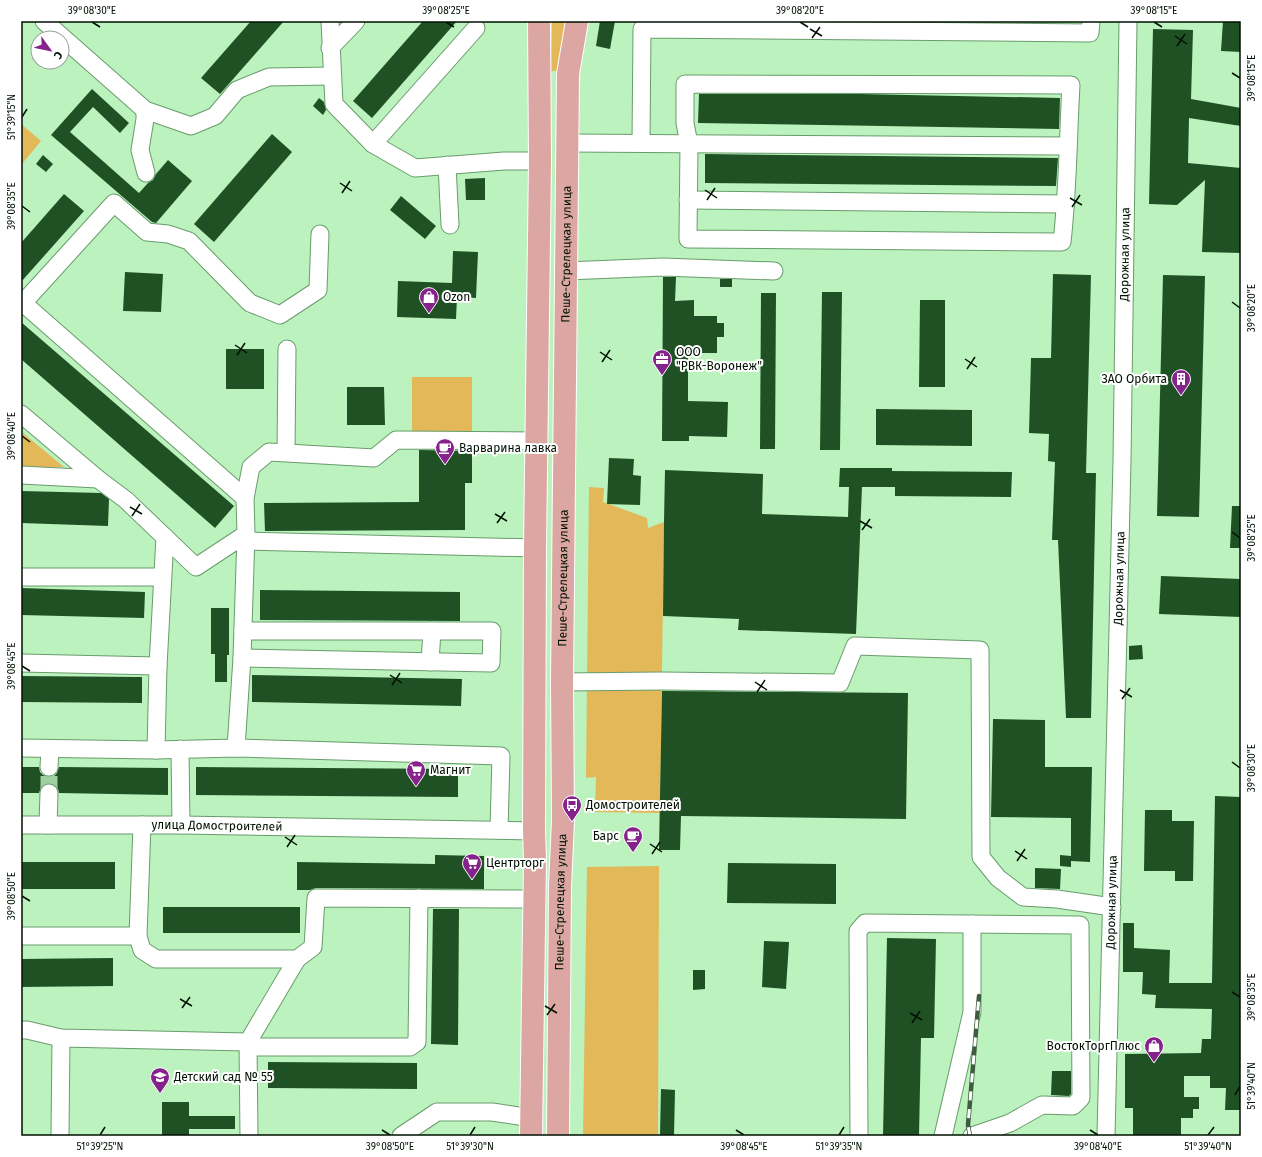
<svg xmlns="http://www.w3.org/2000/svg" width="1262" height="1157" font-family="'Fira Sans',sans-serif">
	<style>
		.green { fill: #e2b859 }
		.building { fill: #1f5125 }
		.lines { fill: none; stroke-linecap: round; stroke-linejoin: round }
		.minor-tunnel { stroke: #9fd0a1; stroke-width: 17; stroke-dasharray: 17 8; stroke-linecap: butt }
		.minor-casing { stroke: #699c6c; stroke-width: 19 }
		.major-casing { stroke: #fff; stroke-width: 24 }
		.minor { stroke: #fff; stroke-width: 17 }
		.major { stroke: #dca7a3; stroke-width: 22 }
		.rail-casing { stroke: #3f5c41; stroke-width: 4.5 }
		.rail { stroke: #fff; stroke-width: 3; stroke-dasharray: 9; stroke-linecap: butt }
		.ticks { fill: none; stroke: #001002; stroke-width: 1.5 }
		.labels { text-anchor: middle; stroke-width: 4; stroke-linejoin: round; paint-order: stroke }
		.street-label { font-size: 12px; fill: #001002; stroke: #fff }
		.poi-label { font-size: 12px; fill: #001002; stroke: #fff; text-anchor: start }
		.neatline { fill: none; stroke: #001002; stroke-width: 1.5 }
		.ticks-label { font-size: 10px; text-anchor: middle; fill: #001002 }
	</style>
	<rect width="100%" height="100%" fill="#bbf2bd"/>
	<g class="green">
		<polygon points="552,21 567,21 560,71 551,71"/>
		<polygon points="21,124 41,141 21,165"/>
		<rect x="412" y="377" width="60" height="54"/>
		<polygon points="23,433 64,467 21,467 21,435"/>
		<polygon points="589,487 604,488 603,502 647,518 648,528 664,522 660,813 595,812 596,777 586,778"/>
		<polygon points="659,866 658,1136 583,1136 587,867"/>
	</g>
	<g class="building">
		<polygon points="251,21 284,21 220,94 201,78"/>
		<polygon points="423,21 457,21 372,118 353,101"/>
		<polygon points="600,21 615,21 610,49 596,46"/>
		<polygon points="1223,21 1241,21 1241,52 1221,51"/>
		<polygon points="1153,29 1193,30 1191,99 1241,108 1241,126 1189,118 1188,163 1241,168 1241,253 1202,252 1205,180 1177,205 1149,204"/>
		<polygon points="92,89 129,123 120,133 93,107 70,132 139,193 148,183 153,180 156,174 168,160 192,181 156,223 152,222 51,135"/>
		<polygon points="699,94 860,94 1060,98 1059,129 698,123"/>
		<polygon points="319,98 324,102 326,110 323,115 313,106"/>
		<polygon points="272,134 292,152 214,242 194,224"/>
		<polygon points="705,154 1058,158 1056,186 705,183"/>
		<polygon points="43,155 53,164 46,172 36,164"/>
		<polygon points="485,178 485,200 466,200 465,179"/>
		<polygon points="64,194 84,211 21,282 21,243"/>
		<polygon points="401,196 436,226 425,239 390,210"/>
		<polygon points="453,251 478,252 476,298 457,297 456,319 397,317 398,281 452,283"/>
		<polygon points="125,272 163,274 161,312 123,311"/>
		<polygon points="1053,274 1091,275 1086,473 1096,473 1091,718 1066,718 1058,540 1052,540 1055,462 1048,461 1049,434 1029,433 1031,358 1051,358"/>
		<polygon points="1163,275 1205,276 1199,517 1157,516"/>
		<polygon points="663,277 676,277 675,301 694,300 694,316 717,316 717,323 724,323 724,337 717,337 717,353 688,353 688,401 728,402 727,437 689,436 689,441 662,441"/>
		<rect x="720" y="279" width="12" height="8"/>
		<polygon points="822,292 842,292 840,450 820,450"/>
		<polygon points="761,293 776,293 775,449 760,449"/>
		<polygon points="920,300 945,300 945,387 919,387"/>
		<polygon points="21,322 234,506 215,528 21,359"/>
		<rect x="226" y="349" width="38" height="40"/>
		<polygon points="347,387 384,387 385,425 347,425"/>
		<polygon points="876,409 972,410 972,446 876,445"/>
		<polygon points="419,450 472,451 472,483 465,483 465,530 265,531 264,503 419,502"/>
		<polygon points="609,458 634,459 633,475 641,476 640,505 607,504"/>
		<polygon points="840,468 892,468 892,471 1012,472 1011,497 895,496 895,487 862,487 856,634 738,630 739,619 663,616 664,522 665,470 763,474 762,514 848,517 849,487 839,487"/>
		<polygon points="21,491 101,493 109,499 108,526 21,523"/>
		<polygon points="1232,506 1241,506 1241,548 1230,548"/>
		<polygon points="1161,576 1241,579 1241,617 1159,614"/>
		<polygon points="21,588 145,592 144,618 21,615"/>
		<polygon points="260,590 460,592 460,621 260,620"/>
		<polygon points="211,608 229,608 229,655 227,655 227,682 215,682 215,654 211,654"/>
		<polygon points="1142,645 1143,659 1129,660 1129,646"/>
		<polygon points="252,675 462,679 461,706 252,702"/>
		<polygon points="21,676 142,677 142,703 21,702"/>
		<polygon points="662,691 908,693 906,819 681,816 680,850 659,850"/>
		<polygon points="993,719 1045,720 1045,767 1092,767 1090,862 1071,861 1071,867 1060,866 1060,855 1071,856 1071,818 991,817"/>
		<polygon points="21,767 39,767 40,772 43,775 49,777 54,776 57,773 59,767 168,768 168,795 59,793 58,789 55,785 49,783 44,784 41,787 39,793 21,793"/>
		<polygon points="196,767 458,769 458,797 196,795"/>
		<polygon points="1215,796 1241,797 1241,1110 1225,1110 1226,1088 1210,1088 1210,1076 1184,1076 1184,1097 1199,1097 1199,1109 1193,1109 1193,1118 1181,1118 1181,1136 1133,1136 1133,1108 1125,1108 1125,1054 1201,1053 1202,1039 1211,1039 1212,1009 1155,1008 1156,995 1142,994 1143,972 1123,972 1123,923 1134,923 1134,948 1170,950 1169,983 1212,983"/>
		<polygon points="1145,810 1172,810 1172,821 1194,821 1193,881 1175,881 1175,871 1144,871"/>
		<polygon points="435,855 484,856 484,889 316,888 310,890 297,890 297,862 435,864"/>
		<rect x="21" y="862" width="94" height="27"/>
		<polygon points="728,863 836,864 836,904 727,903"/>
		<polygon points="1035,868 1061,869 1060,889 1035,888"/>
		<rect x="163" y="907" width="137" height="26"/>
		<polygon points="433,909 459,909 458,1045 431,1044"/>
		<polygon points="887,938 936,939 934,1038 921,1038 919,1136 883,1136"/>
		<polygon points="764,941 789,942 786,989 762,987"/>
		<polygon points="113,958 113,986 21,987 21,959"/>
		<polygon points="693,970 705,970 705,989 693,990"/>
		<polygon points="268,1062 417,1063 417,1089 268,1088"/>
		<polygon points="1052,1071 1071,1071 1071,1094 1069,1096 1051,1095"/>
		<polygon points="661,1089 675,1090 674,1136 660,1136"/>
		<polygon points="162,1102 189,1102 189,1116 235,1116 235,1129 189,1129 189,1136 162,1136"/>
	</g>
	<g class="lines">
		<polyline class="minor-tunnel" points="49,793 49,767"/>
		<g class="minor-casing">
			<g id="minor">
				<polyline points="44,21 145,110 191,126 215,116 237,90 269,77 332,76"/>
				<polyline points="330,21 334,104 373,144 415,168 504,161 540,161"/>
				<polyline points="330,48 356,21"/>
				<path d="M685,84L1071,85C1068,137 1068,190 1062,242L688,239L689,144L685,123Z"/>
				<polyline points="145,110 145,119 140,150 146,173"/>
				<polyline points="567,143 1068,146"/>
				<polyline points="641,143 642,29 1090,33 1091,21"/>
				<polyline points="373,144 476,28"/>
				<polyline points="447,165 450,225"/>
				<polyline points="688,200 1066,204"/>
				<polyline points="566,271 663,267 774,271"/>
				<polyline points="23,303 114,203 147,232 168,234 189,241 250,303 280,315 318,290 320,234"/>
				<polyline points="21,304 23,303 245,498"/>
				<polyline points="21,414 98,479 126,500 196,567 246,534"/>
				<polyline points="286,452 287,349"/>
				<polyline points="21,475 98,479"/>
				<polyline points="246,541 535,548"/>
				<polyline points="21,577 162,577"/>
				<polyline points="242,658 491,663 492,631 243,631"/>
				<polyline points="430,662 432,631"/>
				<polyline points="21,663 158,666"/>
				<polyline points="562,682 662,681 840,683 855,646 980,650 981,857 998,878 1023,897 1057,899 1112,907"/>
				<polyline points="21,748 156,750 236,748 501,756 499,830"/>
				<polyline points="236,748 242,658 246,534 245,498 251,467 269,452 374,458 396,440 536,441"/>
				<polyline points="180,749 181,825"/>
				<polyline points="156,750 158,666 165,537"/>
				<polyline points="49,767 50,749"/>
				<path id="s1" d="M21,825H181L534,831"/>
				<polyline points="48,825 49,793"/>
				<polyline points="142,825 138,936 142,950 156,959 297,959 313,947 316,898 534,899"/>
				<polyline points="21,936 138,936"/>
				<polyline points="21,1030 27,1030 61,1038 248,1042"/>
				<polyline points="248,1047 410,1047 417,1042 419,898"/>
				<polyline points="60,1136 61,1038"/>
				<polyline points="249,1136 248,1042 297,959"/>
				<polyline points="401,1136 437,1112 492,1112 532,1118"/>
				<polyline points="859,1136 858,931 865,923 1080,925 1081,1098 1073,1106 1042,1105 1010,1123 972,1136"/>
				<polyline points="943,1136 972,1012 972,924"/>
				<path id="s2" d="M1106,1136L1122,461L1128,21"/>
			</g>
		</g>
		<g class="major-casing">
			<g id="major">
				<polyline points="531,1136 535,860 534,831 535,548 540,161 539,21"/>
				<path id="s3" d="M558,1136L560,887L563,820L562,682L568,74L577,21"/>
			</g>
		</g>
		<use href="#minor" class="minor"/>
		<use href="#major" class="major"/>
		<g class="rail-casing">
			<polyline id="rail" points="970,1136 968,1125 979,996"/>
		</g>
		<use href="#rail" class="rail"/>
	</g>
	<path class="ticks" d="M92,22L100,27M446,22L454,27M800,22L808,27M1154,22L1162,27M810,29L822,36M1175,36L1187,44M812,38L820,27M1177,46L1185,34M1232,73L1240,78M22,117L27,109M340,183L352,191M705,190L717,198M342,193L350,181M1070,198L1082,205M707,200L715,188M22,206L30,212M1072,207L1080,195M1232,302L1240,308M235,345L247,353M600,352L612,360M237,355L245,343M965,359L977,367M602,362L610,350M967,369L975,357M22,436L30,442M130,507L142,514M495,514L507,521M132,516L140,504M860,521L872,528M497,523L505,512M862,530L870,519M1232,532L1240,538M22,666L30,671M390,675L402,683M755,682L767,690M392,685L400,673M1120,690L1132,697M757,692L765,680M1122,699L1130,688M1232,762L1240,768M285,837L297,845M650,844L662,852M287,847L295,835M1015,851L1027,859M652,854L660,842M1017,861L1025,849M22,896L30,901M1232,992L1240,997M180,999L192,1006M545,1006L557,1013M182,1008L190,997M910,1013L922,1020M547,1015L555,1004M912,1023L920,1011M1235,1095L1240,1086M382,1130L390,1135M736,1130L744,1135M1090,1130L1098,1135M100,1135L105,1127M470,1135L475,1127M839,1135L844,1127M1208,1135L1214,1127"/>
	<defs>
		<g id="shop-pin" transform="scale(1)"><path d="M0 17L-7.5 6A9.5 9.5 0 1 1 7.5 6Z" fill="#86228b" stroke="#fff"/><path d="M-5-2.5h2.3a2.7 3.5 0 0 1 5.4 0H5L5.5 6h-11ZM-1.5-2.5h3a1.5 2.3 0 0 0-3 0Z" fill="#fff"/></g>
		<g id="office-pin" transform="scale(1)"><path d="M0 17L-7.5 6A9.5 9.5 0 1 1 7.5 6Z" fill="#86228b" stroke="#fff"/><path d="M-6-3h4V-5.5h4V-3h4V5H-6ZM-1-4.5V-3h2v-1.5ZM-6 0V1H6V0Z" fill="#fff"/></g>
		<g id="building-pin" transform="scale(1)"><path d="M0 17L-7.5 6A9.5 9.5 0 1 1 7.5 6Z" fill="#86228b" stroke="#fff"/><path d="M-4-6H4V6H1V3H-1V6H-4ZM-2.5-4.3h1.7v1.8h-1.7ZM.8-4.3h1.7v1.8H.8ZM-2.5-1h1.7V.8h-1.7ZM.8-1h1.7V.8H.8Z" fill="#fff"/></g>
		<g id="cafe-pin" transform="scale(1)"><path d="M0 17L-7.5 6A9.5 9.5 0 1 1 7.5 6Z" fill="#86228b" stroke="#fff"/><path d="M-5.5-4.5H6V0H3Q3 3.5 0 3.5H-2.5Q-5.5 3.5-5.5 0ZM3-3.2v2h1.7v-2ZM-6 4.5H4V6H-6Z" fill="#fff"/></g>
		<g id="supermarket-pin" transform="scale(1)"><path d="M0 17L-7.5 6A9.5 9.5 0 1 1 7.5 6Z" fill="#86228b" stroke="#fff"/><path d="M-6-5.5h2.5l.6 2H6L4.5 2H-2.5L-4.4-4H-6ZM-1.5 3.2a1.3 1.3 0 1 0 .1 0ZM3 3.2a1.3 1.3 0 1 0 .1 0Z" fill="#fff"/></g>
		<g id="bus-pin" transform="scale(1)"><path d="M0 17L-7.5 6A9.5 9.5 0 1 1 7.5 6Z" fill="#86228b" stroke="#fff"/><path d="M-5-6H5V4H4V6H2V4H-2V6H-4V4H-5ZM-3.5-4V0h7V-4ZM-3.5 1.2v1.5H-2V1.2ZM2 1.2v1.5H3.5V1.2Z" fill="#fff"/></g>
		<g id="school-pin" transform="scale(1)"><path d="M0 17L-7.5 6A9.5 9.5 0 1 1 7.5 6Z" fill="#86228b" stroke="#fff"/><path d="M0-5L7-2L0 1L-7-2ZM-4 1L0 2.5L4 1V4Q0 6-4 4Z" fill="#fff"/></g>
	</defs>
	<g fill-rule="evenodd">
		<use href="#shop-pin" x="429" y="297"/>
		<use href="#office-pin" x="662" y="359"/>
		<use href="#building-pin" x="1181" y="379"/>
		<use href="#cafe-pin" x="445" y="448"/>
		<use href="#supermarket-pin" x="416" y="770"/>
		<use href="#bus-pin" x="572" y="805"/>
		<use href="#cafe-pin" x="633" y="836"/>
		<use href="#supermarket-pin" x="472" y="863"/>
		<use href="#shop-pin" x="1154" y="1046"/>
		<use href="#school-pin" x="160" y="1077"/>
	</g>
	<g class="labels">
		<g class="street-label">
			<text dy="4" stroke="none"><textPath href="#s3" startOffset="882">Пеше-Стрелецкая улица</textPath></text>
			<text dy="4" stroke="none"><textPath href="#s2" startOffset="882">Дорожная улица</textPath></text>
			<text dy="4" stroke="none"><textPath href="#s3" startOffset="558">Пеше-Стрелецкая улица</textPath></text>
			<text dy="4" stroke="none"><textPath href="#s2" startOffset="558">Дорожная улица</textPath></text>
			<text dy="4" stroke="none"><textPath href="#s1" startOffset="196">улица Домостроителей</textPath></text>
			<text dy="4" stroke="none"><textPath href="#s3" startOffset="234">Пеше-Стрелецкая улица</textPath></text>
			<text dy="4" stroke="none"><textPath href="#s2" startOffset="234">Дорожная улица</textPath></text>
		</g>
		<g class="poi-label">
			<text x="443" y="301">Ozon</text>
			<text x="676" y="356">ООО<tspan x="676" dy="14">"РВК-Воронеж"</tspan></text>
			<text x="1167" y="383" text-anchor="end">ЗАО Орбита</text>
			<text x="459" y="452">Варварина лавка</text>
			<text x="430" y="774">Магнит</text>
			<text x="586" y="809">Домостроителей</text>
			<text x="619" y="840" text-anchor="end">Барс</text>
			<text x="486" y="867">Центрторг</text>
			<text x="1140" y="1050" text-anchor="end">ВостокТоргПлюс</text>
			<text x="174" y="1081">Детский сад № 55</text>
		</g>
	</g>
	<rect width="1262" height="1157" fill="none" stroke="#ffffff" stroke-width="44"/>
	<g transform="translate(50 50) rotate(123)"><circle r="19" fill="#ffffff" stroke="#999f9a"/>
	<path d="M0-3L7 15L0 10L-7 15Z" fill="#86228b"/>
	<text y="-6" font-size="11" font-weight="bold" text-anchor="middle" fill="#001002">С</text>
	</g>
	<rect x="22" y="22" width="1218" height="1113" class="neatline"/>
	<g class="ticks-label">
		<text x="92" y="14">39°08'30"E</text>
		<text x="446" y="14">39°08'25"E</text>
		<text x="800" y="14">39°08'20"E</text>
		<text x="1154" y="14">39°08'15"E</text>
		<text transform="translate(1251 78) rotate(-90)" y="4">39°08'15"E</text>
		<text transform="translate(11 117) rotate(-90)" y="4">51°39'15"N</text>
		<text transform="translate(11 206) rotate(-90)" y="4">39°08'35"E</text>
		<text transform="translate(1251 308) rotate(-90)" y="4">39°08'20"E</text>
		<text transform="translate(11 436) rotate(-90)" y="4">39°08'40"E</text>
		<text transform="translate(1251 538) rotate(-90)" y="4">39°08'25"E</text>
		<text transform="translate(11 666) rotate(-90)" y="4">39°08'45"E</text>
		<text transform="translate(1251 768) rotate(-90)" y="4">39°08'30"E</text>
		<text transform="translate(11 896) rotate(-90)" y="4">39°08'50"E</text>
		<text transform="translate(1251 997) rotate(-90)" y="4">39°08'35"E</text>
		<text transform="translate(1251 1086) rotate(-90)" y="4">51°39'40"N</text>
		<text x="100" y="1150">51°39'25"N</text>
		<text x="390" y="1150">39°08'50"E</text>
		<text x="470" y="1150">51°39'30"N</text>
		<text x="744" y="1150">39°08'45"E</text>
		<text x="839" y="1150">51°39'35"N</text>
		<text x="1098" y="1150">39°08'40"E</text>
		<text x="1208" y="1150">51°39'40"N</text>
	</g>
</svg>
